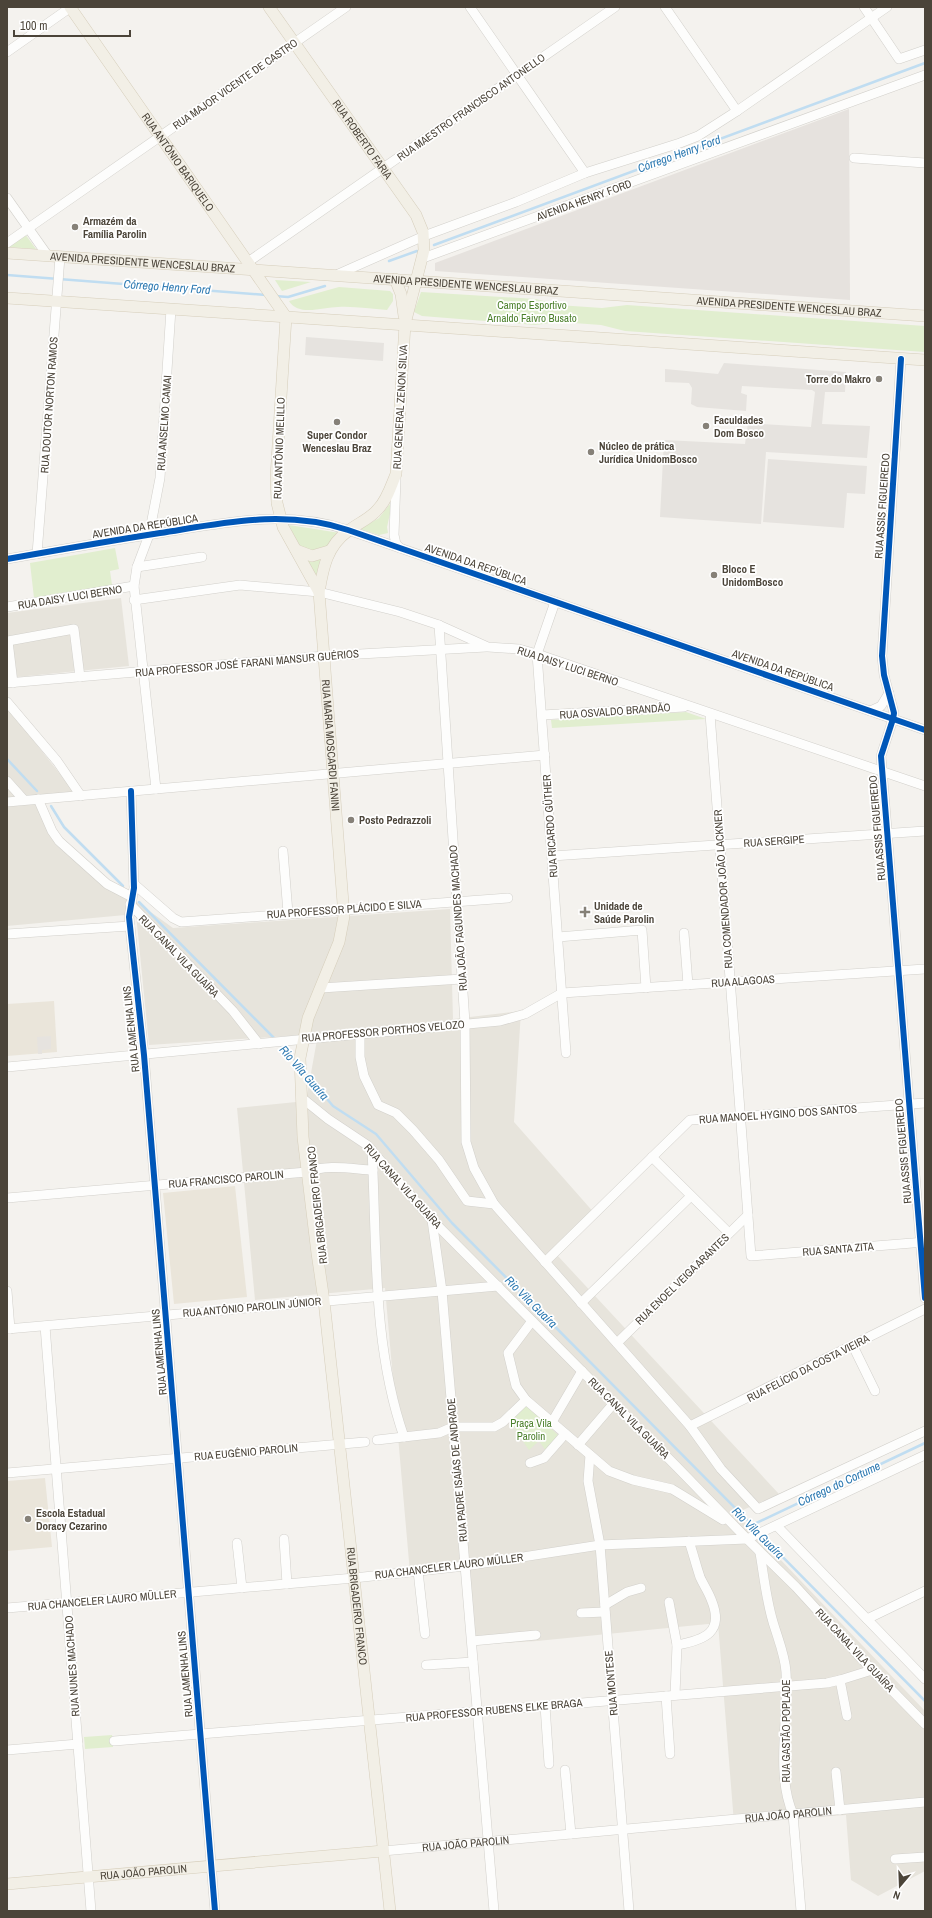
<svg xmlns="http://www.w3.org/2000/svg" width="932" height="1918" font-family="'Archivo Narrow',sans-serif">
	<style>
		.residential { fill: #e7e4dc }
		.industrial { fill: #e6e2de }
		.education { fill: #eae5da }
		.green { fill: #e1eecf }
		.parking { fill: #e6e3df }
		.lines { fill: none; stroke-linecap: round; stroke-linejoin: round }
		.stream { stroke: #c0ddf1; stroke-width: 2.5 }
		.minor-casing { stroke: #d2d0cb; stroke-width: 10 }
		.major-casing { stroke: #d6cebb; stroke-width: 12 }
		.minor { stroke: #fdfdfc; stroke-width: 9 }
		.major { stroke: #f2efe6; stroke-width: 11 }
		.cycleway-casing { stroke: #fff; stroke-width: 8 }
		.cycleway { stroke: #0057b8; stroke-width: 6 }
		.poi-dot { fill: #868178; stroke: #fff; stroke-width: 1.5 }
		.labels { text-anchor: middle; stroke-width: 3.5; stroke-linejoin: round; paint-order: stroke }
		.street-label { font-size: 11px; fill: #4b4439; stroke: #fff }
		.poi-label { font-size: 11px; font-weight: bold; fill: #4b4439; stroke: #fff; text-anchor: start }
		.park-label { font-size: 11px; fill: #4a7f2a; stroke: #fff }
		.water-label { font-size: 12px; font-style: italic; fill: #2e7ab2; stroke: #fff }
	</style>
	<rect width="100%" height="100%" fill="#f4f2ee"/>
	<g class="residential">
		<polygon points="121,598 129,666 7,678 7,613"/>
		<polygon points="7,707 75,793 35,799 56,845 110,891 134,900 173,928 450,909 453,1019 521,1011 514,1122 596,1215 557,1255 779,1494 736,1513 925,1711 925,1871 878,1896 851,1880 846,1815 734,1823 718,1623 537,1641 469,1645 461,1568 410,1573 385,1288 255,1300 237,1108 306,1101 318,1034 149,1045 136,914 7,926"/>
	</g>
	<polygon class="industrial" points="849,109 850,300 435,271 435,263"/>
	<g class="education">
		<polygon points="54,1001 57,1052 7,1056 7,1004"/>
		<polygon points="235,1186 247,1297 174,1304 163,1193"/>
		<polygon points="45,1478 52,1547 7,1551 7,1481"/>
	</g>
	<g class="green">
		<polygon points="25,234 36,249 9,247"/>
		<polygon points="275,280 311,282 282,291"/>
		<path d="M339,287L390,291L393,294V301L387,310C371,309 354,306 338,307C323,307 299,317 289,301Z"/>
		<polygon points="421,292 536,299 558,305 602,308 627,305 925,326 925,352 625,331 601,325 560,322 535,325 422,316 414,312"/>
		<polygon points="393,500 387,527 388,533 379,535 360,529 379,518"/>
		<polygon points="289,525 340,533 327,547 317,552 299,546"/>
		<polygon points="115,548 119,569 110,571 112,585 34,598 30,563"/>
		<polygon points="323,558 317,582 305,560"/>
		<polygon points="686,712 706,719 552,728 551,720"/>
		<polygon points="526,1405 559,1436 546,1451 539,1441 529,1450 517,1433 511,1420"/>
		<polygon points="112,1735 113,1747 85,1749 84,1737"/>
	</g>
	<g class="parking">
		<polygon points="306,337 384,343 383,361 305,355"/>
		<polygon points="724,363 846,372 845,392 825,392 822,424 870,426 867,458 766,452 761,524 660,517 664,440 745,444 748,423 811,427 815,392 812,390 742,386 741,393 747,395 746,411 697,407 691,404 692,388 689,383 665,382 665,369 718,374"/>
		<polygon points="768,459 867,466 865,494 847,493 844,528 763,522"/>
		<polygon points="51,1036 51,1049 42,1050 42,1054 38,1054 37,1037"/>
	</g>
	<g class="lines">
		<g class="stream">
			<polyline points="434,245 925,63"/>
			<polyline points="389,261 417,251"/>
			<polyline points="7,275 266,295"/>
			<polyline points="275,296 288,297 325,286"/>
			<polyline points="7,759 37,791"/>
			<polyline points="51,806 64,827 123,886"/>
			<polyline points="139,902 276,1040"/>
			<polyline points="279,1043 296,1062"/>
			<polyline points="304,1072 333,1106 376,1134 452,1223 758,1531"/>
			<polyline points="752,1525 925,1443"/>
			<polyline points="761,1535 925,1701"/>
		</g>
		<g class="minor-casing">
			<g id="minor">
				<polyline points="470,7 585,173"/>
				<polyline points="665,7 737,111"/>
				<polyline points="864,7 899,59 925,50"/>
				<polyline points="7,52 71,7"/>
				<polyline points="854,158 925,163"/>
				<polyline points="7,198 48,256"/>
				<polyline points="7,243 346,7"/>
				<polyline points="423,258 925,75"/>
				<polyline points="248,262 615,7"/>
				<polyline points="336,275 424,236 516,202 585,173 680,143 698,136 737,111 887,7"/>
				<polyline points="901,359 882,656 884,675 894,713 893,719 881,756 925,1298"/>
				<polyline points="396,478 394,535 396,544 400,548"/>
				<polyline points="37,554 60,257"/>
				<path d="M7,559C58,550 109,541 160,533C224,523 284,509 348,530L925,730"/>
				<polyline points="137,567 202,557"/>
				<polyline points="134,600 240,585 319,592 400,612 439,625 488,647 519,649 537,654 925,786"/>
				<polyline points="555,602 537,654 566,1053"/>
				<polyline points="7,607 134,586"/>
				<polyline points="439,625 465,1023 466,1142 474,1168 494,1204"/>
				<polyline points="7,683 324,656 486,647"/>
				<polyline points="13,683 8,641 74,629 80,677"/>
				<polyline points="7,702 57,761 81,796"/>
				<polyline points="870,711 881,706 889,693"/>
				<polyline points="710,714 751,1256 925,1242"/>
				<polyline points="542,715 684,707"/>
				<polyline points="7,781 24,800"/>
				<polyline points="156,789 134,586 137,567 149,535 160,478 171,309"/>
				<polyline points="131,791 134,888 129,917 144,1055 215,1911"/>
				<polyline points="38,799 52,831 59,841 107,884 132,897"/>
				<polyline points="7,802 545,755"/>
				<polyline points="283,851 288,913"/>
				<polyline points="552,856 925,831"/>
				<polyline points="134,884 173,918 181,922 508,898"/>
				<polyline points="130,904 233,1011 259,1044"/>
				<polyline points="684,933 688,985"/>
				<polyline points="7,934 130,926"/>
				<polyline points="558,937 642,930 646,988"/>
				<polyline points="321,988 462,979"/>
				<polyline points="360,1033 360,1057 364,1076 378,1105 396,1113 413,1130 439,1160 467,1201 494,1204 690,1426 721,1469 758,1509 925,1431"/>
				<polyline points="7,1067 500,1021 525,1014 562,993 925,969"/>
				<polyline points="302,1098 328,1119 367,1145 432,1220 677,1467 747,1539 796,1587 872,1670 925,1724"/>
				<path d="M372,1150C377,1246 372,1345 404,1437"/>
				<polyline points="652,1157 729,1233"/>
				<path d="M7,1198L307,1172C327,1164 352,1169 373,1170"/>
				<polyline points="432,1220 442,1291 494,1911"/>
				<polyline points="545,1262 690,1120 925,1103"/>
				<polyline points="7,1291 10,1329"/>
				<polyline points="581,1303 691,1196"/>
				<polyline points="532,1321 508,1353 516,1386 526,1400 609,1471 633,1480 672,1489 723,1520"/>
				<polyline points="45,1326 91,1911"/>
				<polyline points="7,1329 498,1286"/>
				<polyline points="617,1343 748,1215"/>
				<polyline points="853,1346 875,1391"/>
				<polyline points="552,1422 582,1371"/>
				<polyline points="690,1426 925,1309"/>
				<polyline points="377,1440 439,1433 453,1427 494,1427 503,1422 526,1400"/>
				<polyline points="578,1445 614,1403"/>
				<polyline points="590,1455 588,1481 600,1545 629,1911"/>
				<polyline points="530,1463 544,1458 565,1434"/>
				<polyline points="7,1473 365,1442"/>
				<polyline points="777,1526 925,1679"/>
				<polyline points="284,1539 287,1584"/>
				<polyline points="237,1543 242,1588"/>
				<path d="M760,1553C764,1576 766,1599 773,1622C778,1639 785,1655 786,1672C789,1716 775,1773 793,1814L801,1911"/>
				<polyline points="418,1571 425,1634"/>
				<polyline points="669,1602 677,1645 675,1695"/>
				<polyline points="605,1605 627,1592 641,1588"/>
				<polyline points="7,1608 354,1578 465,1566 600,1545 747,1539 925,1455"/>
				<polyline points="581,1613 605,1612"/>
				<polyline points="867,1619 925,1591"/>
				<polyline points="472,1641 536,1635"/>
				<path d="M677,1645C705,1640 725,1632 711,1599C708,1591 703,1584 700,1577C696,1565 693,1553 689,1541"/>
				<polyline points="426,1665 473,1662"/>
				<polyline points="840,1680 847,1716"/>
				<polyline points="666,1696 670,1754"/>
				<polyline points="545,1706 549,1764"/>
				<polyline points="114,1741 827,1683 840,1680 872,1670"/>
				<polyline points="7,1750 78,1744"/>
				<polyline points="565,1770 571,1834"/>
				<polyline points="836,1772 840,1810"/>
				<path id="s1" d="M383,1851L925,1802"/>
				<polyline points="895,1859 925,1857"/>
			</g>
		</g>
		<g class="major-casing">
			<g id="major">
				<path id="s2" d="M70,7L286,317L276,477L277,503L283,527L319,592"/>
				<path id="s3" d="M269,7L416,215L423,232L424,250L405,324L396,474C391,486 387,500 378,509C370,519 358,523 348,531C327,546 323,568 319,592L344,916L339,942L308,1018L300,1058L303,1137L317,1253L324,1301L390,1911"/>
				<path id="s4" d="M7,253L925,316"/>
				<polyline points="395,279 401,294 404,316"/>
				<polyline points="7,298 925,360"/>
				<polyline points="296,550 312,556 329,551"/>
				<path id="s5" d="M7,1884L383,1851"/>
			</g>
		</g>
		<use href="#minor" class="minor"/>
		<use href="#major" class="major"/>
		<g class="cycleway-casing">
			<g id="cycleway">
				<polyline points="901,359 882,656 884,675 894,713 893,719 881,756 925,1298"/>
				<path d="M7,559C58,550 109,541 160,533C224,523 284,509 348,530L925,730"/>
				<polyline points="131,791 134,888 129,917 144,1055 215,1911"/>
			</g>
		</g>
		<use href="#cycleway" class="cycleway"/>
	</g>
	<g class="poi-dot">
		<circle cx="75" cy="227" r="4"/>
		<circle cx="879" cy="379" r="4"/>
		<circle cx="337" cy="422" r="4"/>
		<circle cx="706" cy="426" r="4"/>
		<circle cx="591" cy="452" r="4"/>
		<circle cx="714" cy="575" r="4"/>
		<circle cx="351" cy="820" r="4"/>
		<path d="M583 906h4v4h4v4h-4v4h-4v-4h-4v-4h4z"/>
		<circle cx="28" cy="1519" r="4"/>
	</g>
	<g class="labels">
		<g class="street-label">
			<text transform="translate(235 84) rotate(-35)" y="4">RUA MAJOR VICENTE DE CASTRO</text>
			<text transform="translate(471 107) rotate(-35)" y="4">RUA MAESTRO FRANCISCO ANTONELLO</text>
			<text dy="4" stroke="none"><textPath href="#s3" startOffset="162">RUA ROBERTO FARIA</textPath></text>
			<text dy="4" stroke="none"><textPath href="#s2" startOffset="189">RUA ANTÔNIO BARIQUELO</textPath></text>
			<text transform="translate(584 200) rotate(-20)" y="4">AVENIDA HENRY FORD</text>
			<text dy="4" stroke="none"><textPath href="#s4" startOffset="136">AVENIDA PRESIDENTE WENCESLAU BRAZ</textPath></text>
			<text dy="4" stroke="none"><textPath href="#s4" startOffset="460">AVENIDA PRESIDENTE WENCESLAU BRAZ</textPath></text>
			<text dy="4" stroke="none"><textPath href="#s4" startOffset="784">AVENIDA PRESIDENTE WENCESLAU BRAZ</textPath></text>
			<text transform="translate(49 405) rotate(-86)" y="4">RUA DOUTOR NORTON RAMOS</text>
			<text transform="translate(400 407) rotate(-87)" y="4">RUA GENERAL ZENON SILVA</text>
			<text transform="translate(164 423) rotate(-86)" y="4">RUA ANSELMO CAMAI</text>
			<text transform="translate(279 448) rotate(-88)" y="4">RUA ANTÔNIO MELILLO</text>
			<text transform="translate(882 506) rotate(-86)" y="4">RUA ASSIS FIGUEIREDO</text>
			<text transform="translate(145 526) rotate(-9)" y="4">AVENIDA DA REPÚBLICA</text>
			<text transform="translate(476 564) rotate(19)" y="4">AVENIDA DA REPÚBLICA</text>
			<text transform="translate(70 597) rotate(-9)" y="4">RUA DAISY LUCI BERNO</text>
			<text transform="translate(247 663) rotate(-5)" y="4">RUA PROFESSOR JOSÉ FARANI MANSUR GUÉRIOS</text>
			<text transform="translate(568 666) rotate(18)" y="4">RUA DAISY LUCI BERNO</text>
			<text transform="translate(783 670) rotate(19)" y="4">AVENIDA DA REPÚBLICA</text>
			<text transform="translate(615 711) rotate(-4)" y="4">RUA OSVALDO BRANDÃO</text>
			<text dy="4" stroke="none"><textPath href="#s3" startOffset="818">RUA MARIA MOSCARDI FANINI</textPath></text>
			<text transform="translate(550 826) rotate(-94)" y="4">RUA RICARDO GÜTHER</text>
			<text transform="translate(877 828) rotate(-95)" y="4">RUA ASSIS FIGUEIREDO</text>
			<text transform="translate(774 841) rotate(-4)" y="4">RUA SERGIPE</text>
			<text transform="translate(723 889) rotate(-94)" y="4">RUA COMENDADOR JOÃO LACKNER</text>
			<text transform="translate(344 909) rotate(-4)" y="4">RUA PROFESSOR PLÁCIDO E SILVA</text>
			<text transform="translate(458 918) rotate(-94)" y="4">RUA JOÃO FAGUNDES MACHADO</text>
			<text transform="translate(179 956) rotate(46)" y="4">RUA CANAL VILA GUAÍRA</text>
			<text transform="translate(743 981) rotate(-4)" y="4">RUA ALAGOAS</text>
			<text transform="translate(131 1029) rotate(-96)" y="4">RUA LAMENHA LINS</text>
			<text transform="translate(383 1031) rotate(-5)" y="4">RUA PROFESSOR PORTHOS VELOZO</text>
			<text transform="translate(778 1114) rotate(-4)" y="4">RUA MANOEL HYGINO DOS SANTOS</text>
			<text transform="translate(903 1151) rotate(-95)" y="4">RUA ASSIS FIGUEIREDO</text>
			<text transform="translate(226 1179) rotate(-5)" y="4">RUA FRANCISCO PAROLIN</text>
			<text transform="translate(403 1186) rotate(48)" y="4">RUA CANAL VILA GUAÍRA</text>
			<text transform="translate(317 1205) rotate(-96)" y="4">RUA BRIGADEIRO FRANCO</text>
			<text transform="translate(838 1249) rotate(-5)" y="4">RUA SANTA ZITA</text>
			<text transform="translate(682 1279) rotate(-44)" y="4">RUA ENOEL VEIGA ARANTES</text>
			<text transform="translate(252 1307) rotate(-5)" y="4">RUA ANTÔNIO PAROLIN JÚNIOR</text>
			<text transform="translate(159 1352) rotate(-95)" y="4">RUA LAMENHA LINS</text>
			<text transform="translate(808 1368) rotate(-27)" y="4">RUA FELÍCIO DA COSTA VIEIRA</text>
			<text transform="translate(629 1418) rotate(45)" y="4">RUA CANAL VILA GUAÍRA</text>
			<text transform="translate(246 1452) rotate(-5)" y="4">RUA EUGÊNIO PAROLIN</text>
			<text transform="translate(457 1470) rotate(-95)" y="4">RUA PADRE ISAÍAS DE ANDRADE</text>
			<text transform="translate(449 1566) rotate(-7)" y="4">RUA CHANCELER LAURO MÜLLER</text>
			<text transform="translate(102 1600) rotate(-5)" y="4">RUA CHANCELER LAURO MÜLLER</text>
			<text dy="4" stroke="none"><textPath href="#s3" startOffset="1690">RUA BRIGADEIRO FRANCO</textPath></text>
			<text transform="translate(855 1650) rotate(47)" y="4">RUA CANAL VILA GUAÍRA</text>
			<text transform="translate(72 1666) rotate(-94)" y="4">RUA NUNES MACHADO</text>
			<text transform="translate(185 1674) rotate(-95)" y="4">RUA LAMENHA LINS</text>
			<text transform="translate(611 1683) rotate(-95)" y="4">RUA MONTESE</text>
			<text transform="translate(494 1710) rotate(-5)" y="4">RUA PROFESSOR RUBENS ELKE BRAGA</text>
			<text transform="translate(786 1731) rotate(-90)" y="4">RUA GASTÃO POPLADE</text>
			<text dy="4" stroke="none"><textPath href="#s1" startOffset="407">RUA JOÃO PAROLIN</textPath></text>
			<text dy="4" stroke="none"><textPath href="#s1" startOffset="83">RUA JOÃO PAROLIN</textPath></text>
			<text dy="4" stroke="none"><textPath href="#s5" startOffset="137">RUA JOÃO PAROLIN</textPath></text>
		</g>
		<g class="poi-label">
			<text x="83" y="225">Armazém da<tspan x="83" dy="13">Família Parolin</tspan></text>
			<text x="871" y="383" text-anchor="end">Torre do Makro</text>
			<text x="714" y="424">Faculdades<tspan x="714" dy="13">Dom Bosco</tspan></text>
			<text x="337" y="439" text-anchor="middle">Super Condor<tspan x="337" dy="13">Wenceslau Braz</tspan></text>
			<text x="599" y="450">Núcleo de prática<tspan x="599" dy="13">Jurídica UnidomBosco</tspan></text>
			<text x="722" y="573">Bloco E<tspan x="722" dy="13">UnidomBosco</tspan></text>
			<text x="359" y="824">Posto Pedrazzoli</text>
			<text x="594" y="910">Unidade de<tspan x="594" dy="13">Saúde Parolin</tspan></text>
			<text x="36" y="1517">Escola Estadual<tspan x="36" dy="13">Doracy Cezarino</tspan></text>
		</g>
		<g class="park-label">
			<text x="532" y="309">Campo Esportivo<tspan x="532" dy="13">Arnaldo Faivro Busato</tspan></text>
			<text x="531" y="1427">Praça Vila<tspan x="531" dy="13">Parolin</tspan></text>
		</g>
		<g class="water-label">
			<text transform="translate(679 154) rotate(-20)" y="4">Córrego Henry Ford</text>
			<text transform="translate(167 287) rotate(4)" y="4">Córrego Henry Ford</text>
			<text transform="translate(304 1073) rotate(49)" y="4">Rio Vila Guaíra</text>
			<text transform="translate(531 1302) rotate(45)" y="4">Rio Vila Guaíra</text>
			<text transform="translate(839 1484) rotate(-25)" y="4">Córrego do Cortume</text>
			<text transform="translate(758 1533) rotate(45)" y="4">Rio Vila Guaíra</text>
		</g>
	</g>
	<rect width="932" height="1918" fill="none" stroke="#4b4439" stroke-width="16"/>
	<g transform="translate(900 1886) rotate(199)" stroke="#ffffff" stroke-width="3" paint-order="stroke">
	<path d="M0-3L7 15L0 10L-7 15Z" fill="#4b4439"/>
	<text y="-6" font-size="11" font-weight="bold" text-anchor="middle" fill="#4b4439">N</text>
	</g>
	<path d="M14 30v6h116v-6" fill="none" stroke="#4b4439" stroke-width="2"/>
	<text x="20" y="30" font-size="12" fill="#4b4439" stroke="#ffffff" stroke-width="3" paint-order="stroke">100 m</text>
</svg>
